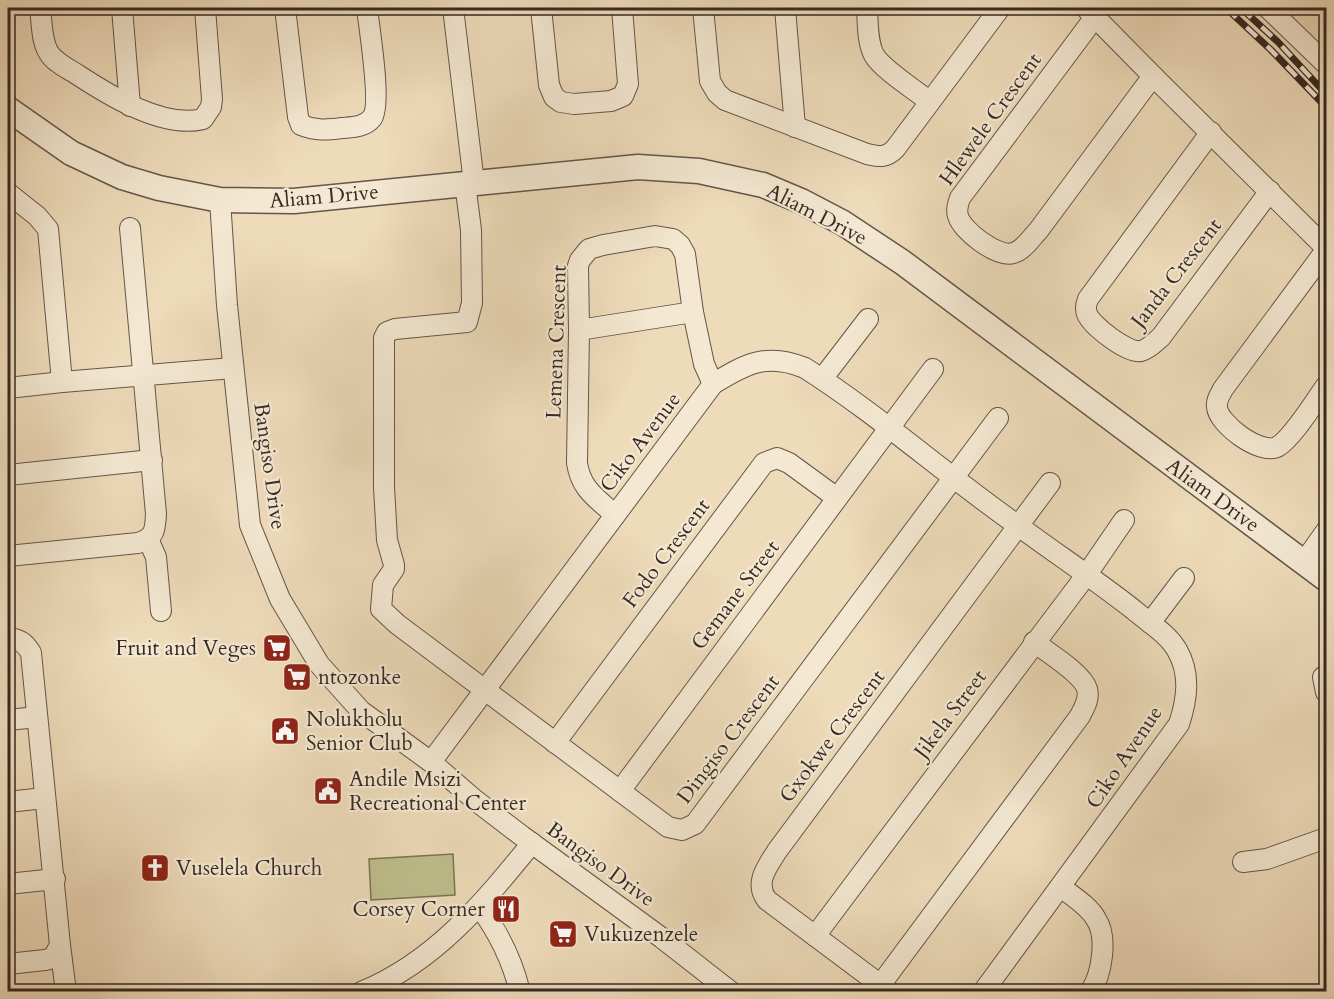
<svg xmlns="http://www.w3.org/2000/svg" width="1334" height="999" font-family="Cardo,serif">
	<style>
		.green { fill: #bebe8c; stroke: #7a7458; stroke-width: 1.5 }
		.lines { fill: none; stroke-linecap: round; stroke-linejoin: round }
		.minor-casing { stroke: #63564a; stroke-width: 22 }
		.tertiary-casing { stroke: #63564a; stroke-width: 27 }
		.minor { stroke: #f4e8d2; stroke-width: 20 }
		.tertiary { stroke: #f4e8d2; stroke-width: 24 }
		.rail-casing { stroke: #352924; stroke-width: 7 }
		.rail { stroke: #f4e8d2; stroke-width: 4.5; stroke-dasharray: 14; stroke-linecap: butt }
		.labels { text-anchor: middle; stroke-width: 4.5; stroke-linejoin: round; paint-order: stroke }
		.street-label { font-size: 21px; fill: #352924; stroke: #f4e8d2 }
		.poi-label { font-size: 21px; fill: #352924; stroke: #f4e8d2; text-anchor: start }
	</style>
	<rect width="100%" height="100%" fill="#eedbba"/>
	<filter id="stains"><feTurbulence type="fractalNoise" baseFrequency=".00333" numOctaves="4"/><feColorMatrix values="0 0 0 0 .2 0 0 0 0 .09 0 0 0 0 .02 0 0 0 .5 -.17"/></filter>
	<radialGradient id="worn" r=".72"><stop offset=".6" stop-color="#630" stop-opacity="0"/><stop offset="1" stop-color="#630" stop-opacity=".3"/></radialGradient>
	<polygon class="green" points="453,854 455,895 371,900 369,859"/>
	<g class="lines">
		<g class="minor-casing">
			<g id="minor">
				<path d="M40,8C42,21 41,41 49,53C55,63 69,69 78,75C110,96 164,129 203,119L211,107L212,99L205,8"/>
				<polyline points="122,8 130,106"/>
				<path d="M285,8L298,117L301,125C316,131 327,130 342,128C353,127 365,127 372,118C382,105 369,27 367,8"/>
				<polyline points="453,8 474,183"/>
				<polyline points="541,8 549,85 554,97 561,102 574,104 611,101 623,96 628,84 622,8"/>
				<path d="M703,8L710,81L717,93L725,100L867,154C879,157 886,158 895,149L1000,8"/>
				<polyline points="785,8 795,127"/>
				<path d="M867,8C868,23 867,41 874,55C882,69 915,90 929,101"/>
				<polyline points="1086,8 1153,76 1326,248"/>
				<polyline points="1268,8 1326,64"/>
				<path d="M1095,17L960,198C958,204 956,210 958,216C962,231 998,258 1013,253C1023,251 1031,238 1038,231L1153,76"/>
				<path d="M1211,132L1088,299C1086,304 1085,309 1087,314C1092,326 1128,354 1141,351C1149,349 1155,342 1161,337L1270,191"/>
				<polyline points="465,183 471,230 472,303 467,322 395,329 387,332 384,338 384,487 387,540 394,565 394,569 383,585 381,609 397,624 668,827 682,830 695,824 998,418"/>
				<polyline points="8,193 37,216 48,229 62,382"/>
				<polyline points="220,200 227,305 250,525 280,599 319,664 361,711 431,762 475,800 522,836 662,938 731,992"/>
				<path d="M1326,250L1223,389C1220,395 1216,400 1217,407C1218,424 1260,455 1277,447C1292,439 1315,401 1326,386"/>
				<polyline points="579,330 693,312"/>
				<polyline points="822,379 868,319"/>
				<polyline points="8,388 62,382 233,368"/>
				<polyline points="8,475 152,460"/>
				<path d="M615,515C597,498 581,490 577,463L579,330L578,266L580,260L589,249L603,245L655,236L673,239L680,245L685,254L693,312L704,364L713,384"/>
				<polyline points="148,539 156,557 161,611"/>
				<path d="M8,556L138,543C155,537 155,531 156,514L130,228"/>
				<polyline points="1304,562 1326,531"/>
				<polyline points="1150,623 1184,578"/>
				<path d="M8,638C20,639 25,643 31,653L60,945L53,958L45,960L8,964"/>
				<polyline points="1323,677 1326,692"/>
				<polyline points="8,720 37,717"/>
				<polyline points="555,743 764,463 777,458 789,463 837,498"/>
				<path d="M431,762L713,384C745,364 767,352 805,368C880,416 947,476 1020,527C1058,555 1097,581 1134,610C1148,622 1168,634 1177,650C1191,674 1187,700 1179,724L983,992"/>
				<polyline points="620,791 933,369"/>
				<polyline points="8,802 44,798"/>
				<polyline points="1243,862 1267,859 1326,838"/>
				<polyline points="8,884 55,879"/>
				<path d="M1061,887C1072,896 1089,906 1096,919C1108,937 1102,975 1090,992"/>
				<path d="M479,906C499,933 512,959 520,992"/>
				<polyline points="815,936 1087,574 1124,520"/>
				<polyline points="60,945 66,992"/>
				<path d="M881,984L1080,716C1084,708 1090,699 1087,689C1083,674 1047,652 1034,642"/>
				<path d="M361,992C434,963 484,902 532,843"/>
				<path d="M890,992L767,900C754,883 767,867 777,851L1050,483"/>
			</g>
		</g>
		<g class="tertiary-casing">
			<polyline id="tertiary" points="8,109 71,153 122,177 159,188 220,200 294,201 638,167 699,171 763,185 801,201 843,223 902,262 1326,579"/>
		</g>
		<use href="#minor" class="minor"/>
		<use href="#tertiary" class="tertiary"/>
		<g class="rail-casing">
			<g id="rail">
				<polyline points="1226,8 1271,50 1326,107"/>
				<polyline points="1241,8 1278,42 1326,94"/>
			</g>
		</g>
		<use href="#rail" class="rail"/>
	</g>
	<defs>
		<g id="supermarket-square" transform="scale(1.5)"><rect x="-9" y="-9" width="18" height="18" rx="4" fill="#8f2418" stroke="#f4e8d2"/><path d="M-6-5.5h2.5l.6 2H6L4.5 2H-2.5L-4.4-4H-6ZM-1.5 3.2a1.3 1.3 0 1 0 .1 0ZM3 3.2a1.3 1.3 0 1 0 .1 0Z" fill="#fff"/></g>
		<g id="civic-square" transform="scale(1.5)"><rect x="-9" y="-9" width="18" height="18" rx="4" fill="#8f2418" stroke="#f4e8d2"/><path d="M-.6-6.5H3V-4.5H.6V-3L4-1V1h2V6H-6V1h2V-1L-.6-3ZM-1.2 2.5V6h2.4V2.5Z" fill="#fff"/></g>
		<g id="church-square" transform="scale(1.5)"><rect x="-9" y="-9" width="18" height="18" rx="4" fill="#8f2418" stroke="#f4e8d2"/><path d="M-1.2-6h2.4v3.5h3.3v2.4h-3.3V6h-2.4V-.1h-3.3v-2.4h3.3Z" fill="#fff"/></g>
		<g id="restaurant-square" transform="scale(1.5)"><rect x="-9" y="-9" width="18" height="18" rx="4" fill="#8f2418" stroke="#f4e8d2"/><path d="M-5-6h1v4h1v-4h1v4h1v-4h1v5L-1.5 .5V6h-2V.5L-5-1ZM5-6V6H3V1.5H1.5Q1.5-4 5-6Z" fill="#fff"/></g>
	</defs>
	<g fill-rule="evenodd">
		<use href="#supermarket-square" x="277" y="648"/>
		<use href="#supermarket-square" x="297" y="677"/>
		<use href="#civic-square" x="285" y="731"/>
		<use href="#civic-square" x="328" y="791"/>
		<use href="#church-square" x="155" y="868"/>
		<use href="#restaurant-square" x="506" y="909"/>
		<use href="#supermarket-square" x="563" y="934"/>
	</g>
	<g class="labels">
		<g class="street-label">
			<text transform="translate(990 119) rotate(-54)" y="7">Hlewele Crescent</text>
			<text transform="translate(324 196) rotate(-5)" y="7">Aliam Drive</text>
			<text transform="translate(817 214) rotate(27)" y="7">Aliam Drive</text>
			<text transform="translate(1176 273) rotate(-52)" y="7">Janda Crescent</text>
			<text transform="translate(556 342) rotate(-88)" y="7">Lemena Crescent</text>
			<text transform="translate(640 442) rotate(-53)" y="7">Ciko Avenue</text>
			<text transform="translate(270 466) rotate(82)" y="7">Bangiso Drive</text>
			<text transform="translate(1213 495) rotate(36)" y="7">Aliam Drive</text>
			<text transform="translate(666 553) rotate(-53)" y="7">Fodo Crescent</text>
			<text transform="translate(735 595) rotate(-53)" y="7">Gemane Street</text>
			<text transform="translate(950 714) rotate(-53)" y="7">Jikela Street</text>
			<text transform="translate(832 736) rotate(-53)" y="7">Gxokwe Crescent</text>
			<text transform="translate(728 739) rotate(-53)" y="7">Dingiso Crescent</text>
			<text transform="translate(1124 757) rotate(-56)" y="7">Ciko Avenue</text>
			<text transform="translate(601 864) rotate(36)" y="7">Bangiso Drive</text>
		</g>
		<g class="poi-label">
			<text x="256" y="655" text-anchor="end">Fruit and Veges</text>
			<text x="318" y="684">ntozonke</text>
			<text x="306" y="726">Nolukholu<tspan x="306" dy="24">Senior Club</tspan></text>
			<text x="349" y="786">Andile Msizi<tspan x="349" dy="24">Recreational Center</tspan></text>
			<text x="176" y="875">Vuselela Church</text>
			<text x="485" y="916" text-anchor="end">Corsey Corner</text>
			<text x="584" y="941">Vukuzenzele</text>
		</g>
	</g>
	<rect width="1334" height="999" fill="none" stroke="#eedbba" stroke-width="30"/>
	<rect x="9" y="9" width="1316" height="981" fill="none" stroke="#352924" stroke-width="3"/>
	<rect x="15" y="15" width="1304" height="969" fill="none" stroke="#352924" stroke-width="1.5"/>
	<rect width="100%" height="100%" filter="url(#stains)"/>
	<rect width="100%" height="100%" fill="url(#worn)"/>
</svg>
